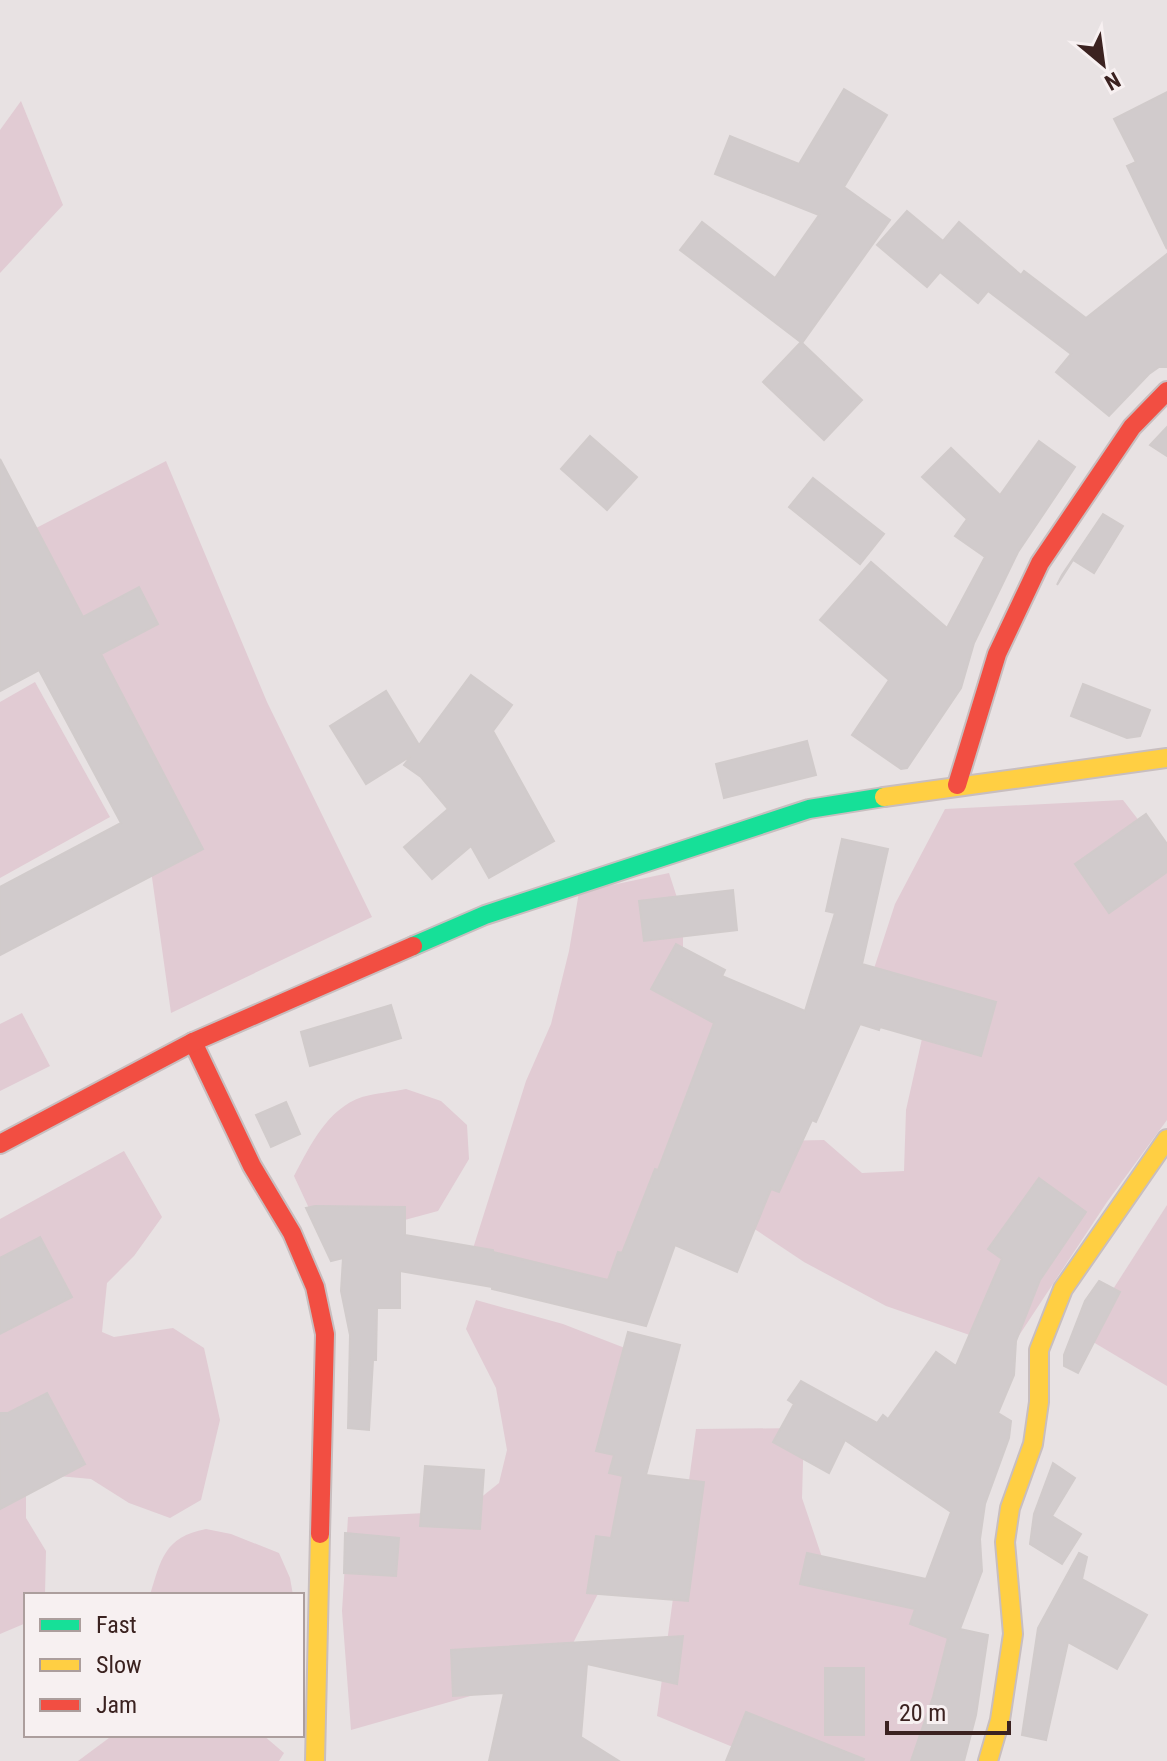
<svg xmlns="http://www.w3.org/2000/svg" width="1167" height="1761" font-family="'Roboto Condensed',sans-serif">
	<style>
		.green { fill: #e1cbd3 }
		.building { fill: #d1cbcc; stroke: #d1cbcb; stroke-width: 2 }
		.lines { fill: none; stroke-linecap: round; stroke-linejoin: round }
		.fast-casing { stroke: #c8bebf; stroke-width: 22 }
		.slow-casing { stroke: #c8bebf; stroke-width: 22 }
		.jam-casing { stroke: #c8bebf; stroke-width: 22 }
		.fast { stroke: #16e098; stroke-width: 18 }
		.slow { stroke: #ffcf43; stroke-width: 18 }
		.jam { stroke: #f24e42; stroke-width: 18 }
	</style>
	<rect width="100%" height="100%" fill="#e8e2e3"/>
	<g class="green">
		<polygon points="21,101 63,205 0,273 0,130"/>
		<polygon points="166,461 267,702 372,917 171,1013 148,849 11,541"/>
		<polygon points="35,682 110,817 0,878 0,702"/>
		<polygon points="1123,800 1167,857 1167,1120 1107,1202 1010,1349 886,1306 804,1262 744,1222 776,1141 824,1140 862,1173 904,1171 906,1110 928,1012 868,987 895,904 945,809"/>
		<polygon points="669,873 683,916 683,977 746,1012 622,1303 470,1258 526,1081 551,1024 569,951 579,892"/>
		<polygon points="22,1013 50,1066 0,1091 0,1024"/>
		<path d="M406,1089L441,1101L467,1125L469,1159L438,1211L375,1228L321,1234L294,1176C310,1146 327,1109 362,1097C376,1093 392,1092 406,1089Z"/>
		<polygon points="124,1151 162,1217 134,1256 107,1283 102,1332 114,1337 173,1328 204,1348 220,1420 201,1500 170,1518 129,1503 91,1479 26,1473 26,1518 46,1551 45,1595 26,1595 26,1623 0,1634 0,1219"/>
		<polygon points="1167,1205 1167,1386 1083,1336"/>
		<polygon points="476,1300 563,1324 648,1357 617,1556 562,1665 474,1695 351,1730 342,1611 348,1517 464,1511 499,1483 507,1450 496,1388 466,1329"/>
		<polygon points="804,1428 802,1498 827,1572 941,1611 971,1686 945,1761 767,1761 657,1716 696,1429"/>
		<path d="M206,1529L231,1534L279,1553L290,1578L293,1595H150C161,1560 164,1537 206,1529Z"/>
		<polygon points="113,1735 263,1735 284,1753 279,1761 78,1761"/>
	</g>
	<g class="building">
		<polygon points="844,89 887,115 844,187 890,220 802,343 680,250 702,222 775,278 819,215 715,174 730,136 799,164"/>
		<polygon points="1167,92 1167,249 1127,166 1136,162 1114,119"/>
		<polygon points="907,211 943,241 959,222 1021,275 1024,271 1086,318 1167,254 1167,367 1159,367 1149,374 1109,416 1056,372 1071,354 988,291 978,303 940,272 927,287 877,245"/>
		<polygon points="801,342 862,400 824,440 763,382"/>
		<polygon points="1167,427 1167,456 1150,445"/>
		<polygon points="590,436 637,477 607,510 561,469"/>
		<polygon points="1039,441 1075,467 1018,552 974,643 961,688 907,768 901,769 852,735 889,680 820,620 871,562 947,628 985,557 955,536 967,519 922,477 951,448 1000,495"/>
		<polygon points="0,459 83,617 139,587 158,624 101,654 203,849 0,955 0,887 121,823 39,670 0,691"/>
		<polygon points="813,478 884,534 860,564 789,507"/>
		<polygon points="1103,514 1123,526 1094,573 1073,560 1057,585 1062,575"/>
		<polygon points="471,675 512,705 493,731 554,841 489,878 471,846 432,879 404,847 448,809 421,777 404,765 411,756 366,784 330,726 386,691 419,745"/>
		<polygon points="1083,684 1150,710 1140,736 1127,738 1071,716"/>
		<polygon points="807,741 816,775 724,798 716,764"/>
		<polygon points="1146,814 1167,844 1167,872 1109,913 1075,864"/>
		<polygon points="842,839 888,849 862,964 996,1002 981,1056 880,1027 879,1030 860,1024 816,1122 812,1120 779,1192 771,1189 737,1272 675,1245 646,1326 492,1289 492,1287 400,1271 400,1308 377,1308 376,1360 373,1360 369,1430 348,1428 350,1335 341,1291 343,1258 331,1261 306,1208 315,1206 405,1207 405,1235 493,1250 493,1252 608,1280 618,1252 622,1253 655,1169 658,1170 714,1023 651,989 676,944 725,970 722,976 805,1011 835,913 826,911"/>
		<polygon points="733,890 737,930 644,941 639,901"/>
		<polygon points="391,1005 401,1038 310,1066 301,1032"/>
		<polygon points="286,1102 300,1134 271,1147 256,1115"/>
		<polygon points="1039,1178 1086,1212 1040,1280 1016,1341 1014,1375 998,1413 1011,1421 1009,1438 985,1504 980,1539 982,1571 960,1629 988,1635 976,1715 964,1761 911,1761 933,1697 948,1638 910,1624 915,1609 800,1584 807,1553 926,1579 951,1512 845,1440 829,1473 773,1442 794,1404 788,1400 801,1381 877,1423 883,1415 888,1419 936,1352 956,1366 1002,1259 988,1249"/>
		<polygon points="40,1237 72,1297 0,1334 0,1258"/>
		<polygon points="1099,1281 1120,1292 1078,1373 1064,1366 1064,1355 1085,1301"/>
		<polygon points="628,1332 680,1345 646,1475 704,1482 688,1601 587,1593 596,1536 611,1538 623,1476 609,1473 614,1455 596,1451"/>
		<polygon points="47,1393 85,1464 0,1509 0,1413 8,1413"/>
		<polygon points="1053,1463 1075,1478 1052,1516 1081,1534 1062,1564 1030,1544 1034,1514"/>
		<polygon points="425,1466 484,1470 480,1529 420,1526"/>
		<polygon points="345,1533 399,1538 396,1576 344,1573"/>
		<polygon points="1079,1553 1087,1557 1082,1579 1147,1615 1117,1669 1068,1642 1046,1740 1022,1735 1038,1628"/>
		<polygon points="683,1636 677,1684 587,1664 581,1737 619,1761 489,1761 504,1693 453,1696 451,1650"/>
		<rect x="825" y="1668" width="39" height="67"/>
		<polygon points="746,1712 864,1759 863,1761 726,1761"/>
	</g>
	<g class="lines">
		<g class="fast-casing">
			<polyline id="fast" points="413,946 485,915 809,809 884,797"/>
		</g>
		<g class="slow-casing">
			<g id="slow">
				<polyline points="884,797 1167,758"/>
				<polyline points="315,1761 320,1534"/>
				<polyline points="988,1761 1000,1720 1013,1634 1005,1542 1010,1508 1033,1444 1039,1402 1039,1350 1063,1289 1167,1139"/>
			</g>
		</g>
		<g class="jam-casing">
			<g id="jam">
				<polyline points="957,785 997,654 1040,563 1132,427 1167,391"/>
				<polyline points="193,1042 252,1166 292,1233 315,1287 325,1334 320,1534"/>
				<polyline points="0,1144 193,1042 413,946"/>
			</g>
		</g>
		<use href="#fast" class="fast"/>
		<use href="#slow" class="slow"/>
		<use href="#jam" class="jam"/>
	</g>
	<rect x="24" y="1593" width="280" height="144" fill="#f7f0f1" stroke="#ac9e9d" stroke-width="2"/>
	<rect x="40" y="1619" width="40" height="12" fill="#16e098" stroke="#ac9e9d" stroke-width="2"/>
	<text x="96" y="1633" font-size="24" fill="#3b2220">Fast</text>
	<rect x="40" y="1659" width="40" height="12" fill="#ffcf43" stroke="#ac9e9d" stroke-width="2"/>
	<text x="96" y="1673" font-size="24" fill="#3b2220">Slow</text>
	<rect x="40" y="1699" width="40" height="12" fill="#f24e42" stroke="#ac9e9d" stroke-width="2"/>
	<text x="96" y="1713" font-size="24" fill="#3b2220">Jam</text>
	<g transform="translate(1103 64) rotate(151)" stroke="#f7f0f1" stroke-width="6" paint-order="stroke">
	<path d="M0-6L14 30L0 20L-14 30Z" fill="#3b2220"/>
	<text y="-12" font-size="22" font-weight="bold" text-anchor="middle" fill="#3b2220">N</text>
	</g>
	<path d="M887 1721v12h122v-12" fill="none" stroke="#3b2220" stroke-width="4"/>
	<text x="899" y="1721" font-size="24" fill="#3b2220" stroke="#f7f0f1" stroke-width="6" paint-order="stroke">20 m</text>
</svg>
